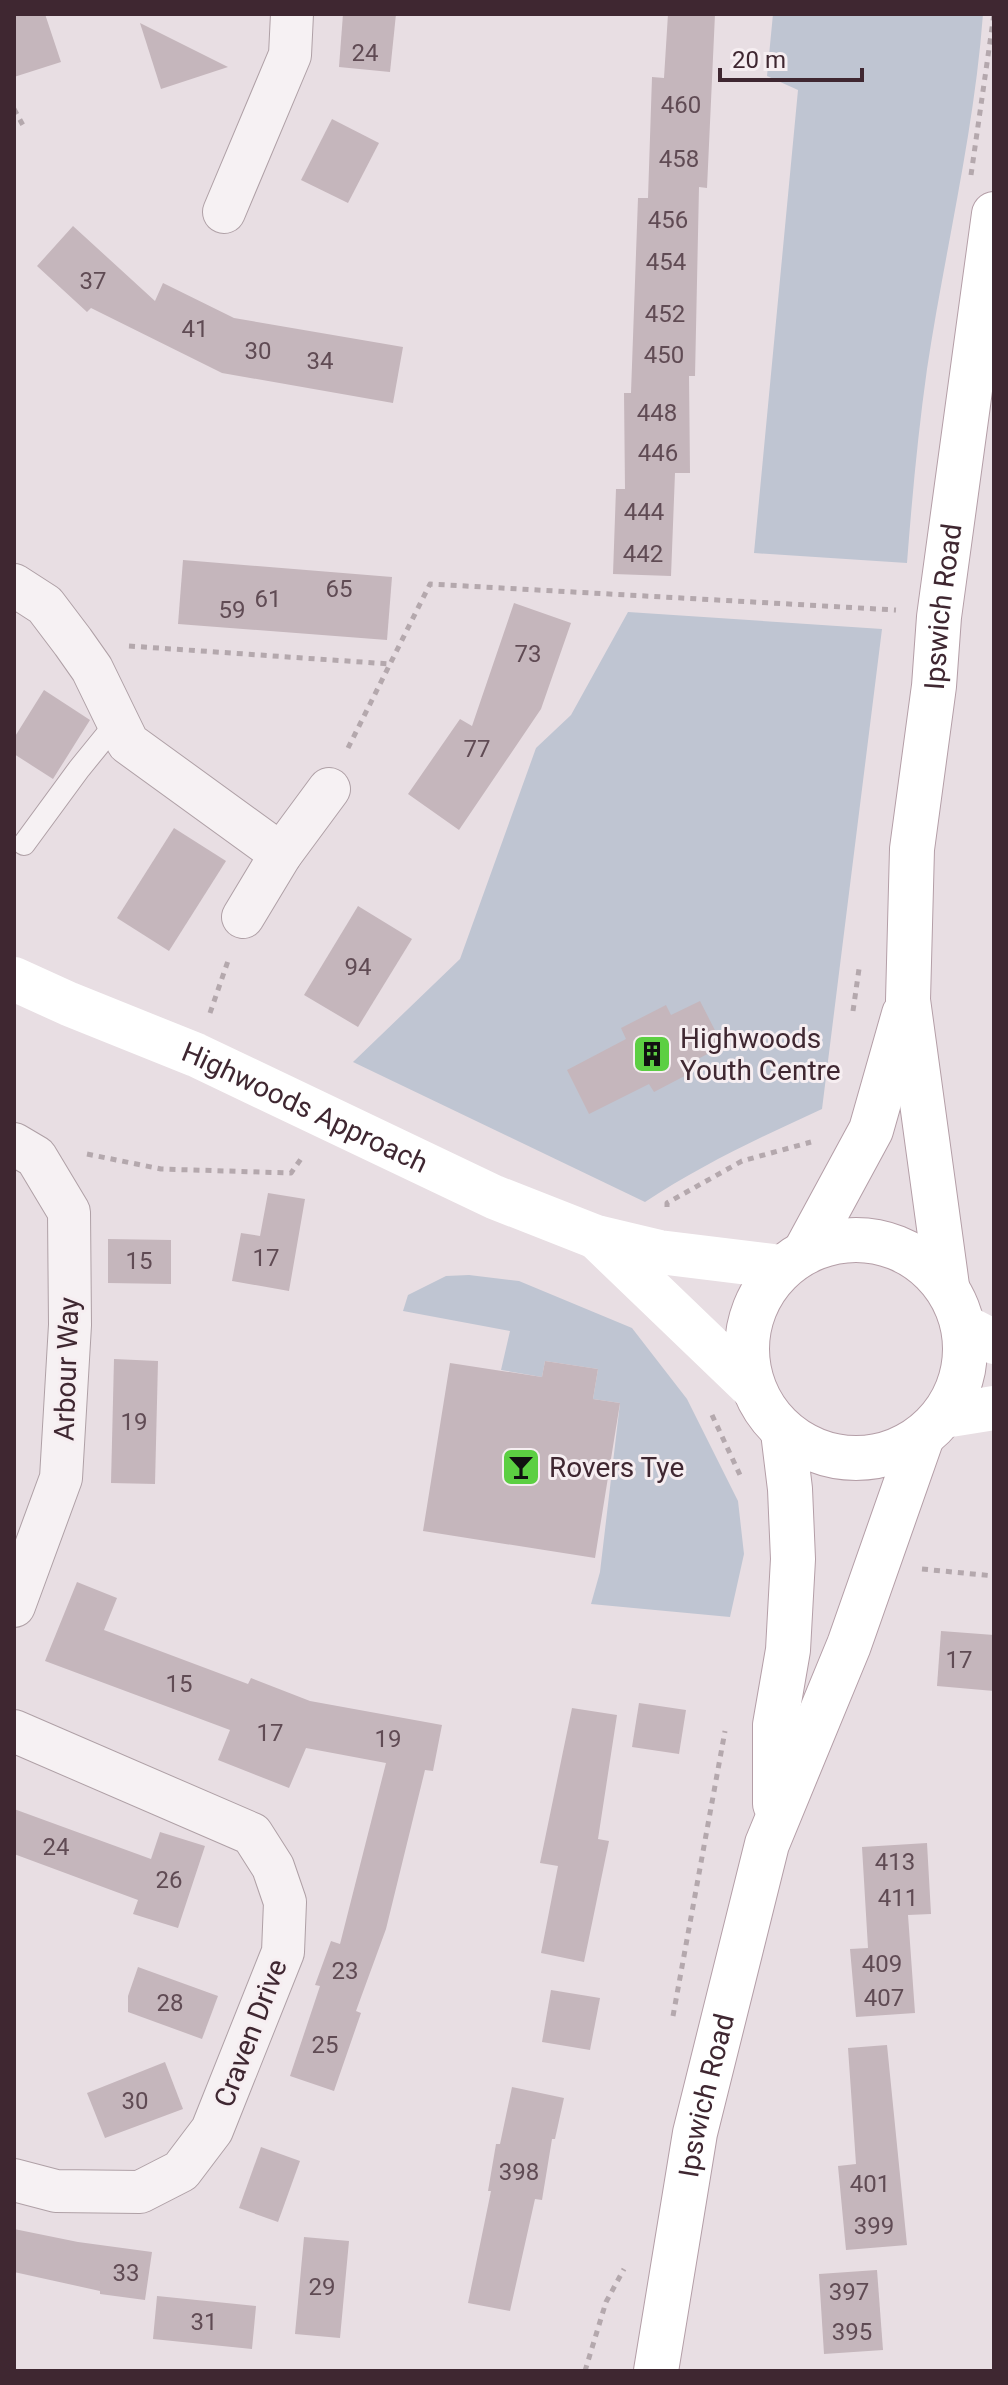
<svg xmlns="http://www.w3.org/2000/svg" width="1008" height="2385" font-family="Roboto,sans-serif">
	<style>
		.green { fill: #bfc5d2 }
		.building { fill: #c5b6bc }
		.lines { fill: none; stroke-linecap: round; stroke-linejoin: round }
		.lane-casing { stroke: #afa0a6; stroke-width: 24 }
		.street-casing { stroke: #afa0a6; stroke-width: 44 }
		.primary-casing { stroke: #b49ea7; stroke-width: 46 }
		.path { stroke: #b4a8ad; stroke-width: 5; stroke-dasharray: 6 6; stroke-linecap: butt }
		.lane { stroke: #f6f1f3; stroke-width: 22 }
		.street { stroke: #f6f1f3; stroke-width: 42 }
		.secondary { stroke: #fff; stroke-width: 44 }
		.primary { stroke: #fff; stroke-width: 44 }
		.labels { text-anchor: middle; stroke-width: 6; stroke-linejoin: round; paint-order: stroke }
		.number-label { font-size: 24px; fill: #604b54 }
		.street-label { font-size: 28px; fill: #3f2731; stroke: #f6eef1 }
		.poi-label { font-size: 28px; fill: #3f2731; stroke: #f6eef1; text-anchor: start }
	</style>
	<rect width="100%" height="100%" fill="#e8dee3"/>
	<g class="green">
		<path d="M773,14H983C974,134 945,250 927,369C918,433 912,498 907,563L754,553L798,90L767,76Z"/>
		<path d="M628,612L882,629L822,1109C761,1137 701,1165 645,1202L353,1062L460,959L536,748L571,715Z"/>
		<polygon points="469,1275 519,1281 632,1328 687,1399 738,1501 744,1554 730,1617 591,1604 600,1572 620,1403 593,1399 598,1369 545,1361 542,1377 501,1370 510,1331 403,1311 408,1295 446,1276"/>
	</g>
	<g class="building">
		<polygon points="14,14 45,14 61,62 14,77"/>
		<polygon points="343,14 396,14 390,72 339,67"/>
		<polygon points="668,14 715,14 707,188 699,187 695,376 689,376 690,473 675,473 671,576 613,574 616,489 625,489 624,393 631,393 638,198 648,198 652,77 664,78"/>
		<polygon points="140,23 228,67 161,89"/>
		<polygon points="332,119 379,143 348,203 301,180"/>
		<polygon points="73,226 155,301 163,283 234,318 403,347 393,403 222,373 91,308 87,312 37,266"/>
		<polygon points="183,560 392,577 387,640 178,624"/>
		<polygon points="514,603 571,623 541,709 459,830 408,794 460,719 472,726"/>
		<polygon points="44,690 90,720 53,779 14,754 14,738"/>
		<polygon points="174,828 226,861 169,951 117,918"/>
		<polygon points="358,906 412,939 358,1027 304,995"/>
		<polygon points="700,1001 723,1046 692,1062 696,1070 654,1092 649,1084 589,1114 567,1070 626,1039 621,1028 666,1005 671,1015"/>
		<polygon points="268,1193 305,1199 289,1291 232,1281 241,1233 260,1236"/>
		<polygon points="108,1239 171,1240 171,1284 108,1283"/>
		<polygon points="114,1359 158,1361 155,1484 111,1483"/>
		<polygon points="545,1361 598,1369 593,1399 620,1403 595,1558 423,1531 450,1363 542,1377"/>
		<polygon points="77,1582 117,1598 104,1630 248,1684 251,1678 310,1701 442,1725 433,1771 425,1770 386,1929 356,2011 361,2013 334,2091 290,2076 320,1986 315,1985 331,1941 340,1944 386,1763 306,1748 289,1788 218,1760 230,1730 45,1661"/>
		<polygon points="941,1631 994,1635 994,1691 937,1686"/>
		<polygon points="639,1703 686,1710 679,1754 632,1747"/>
		<polygon points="572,1708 617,1715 598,1839 609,1841 584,1962 541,1953 558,1866 540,1863"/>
		<polygon points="14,1809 151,1859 160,1832 205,1846 178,1928 133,1914 138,1900 14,1854"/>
		<polygon points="927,1843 931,1914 908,1915 915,2013 856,2017 850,1949 868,1948 862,1847"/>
		<polygon points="138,1967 218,1996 202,2039 128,2012 128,1996"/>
		<polygon points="551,1990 600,1998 590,2050 542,2042"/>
		<polygon points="887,2045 907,2245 846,2250 838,2166 856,2164 848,2048"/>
		<polygon points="165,2062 183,2109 105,2138 87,2093"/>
		<polygon points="512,2087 564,2098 555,2139 552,2139 542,2200 535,2199 510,2311 468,2303 491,2191 488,2191 496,2144 500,2144"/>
		<polygon points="261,2147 300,2161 278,2222 239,2208"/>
		<polygon points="14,2229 78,2242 152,2252 145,2300 100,2294 100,2291 14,2272"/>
		<polygon points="304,2237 349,2241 340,2338 295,2334"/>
		<polygon points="877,2270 883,2350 824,2354 819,2274"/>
		<polygon points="157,2296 256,2306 252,2349 153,2339"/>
	</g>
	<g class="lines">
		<g class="lane-casing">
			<polyline id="lane" points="24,844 79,769 118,721"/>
		</g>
		<g class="street-casing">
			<g id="street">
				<polyline points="224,212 290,55 292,14"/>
				<polyline points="14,585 45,605 73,642 92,669 128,743 281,854"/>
				<polyline points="243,917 281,854 329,789"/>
				<polyline points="14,1144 36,1157 69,1212 70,1325 61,1478 14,1606"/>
				<polyline points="14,1731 252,1834 273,1867 285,1902 283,1952 212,2130 181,2171 140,2192 56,2191 14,2180"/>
			</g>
		</g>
		<g class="primary-casing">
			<g id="primary">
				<circle cx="856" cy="1349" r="109"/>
				<polyline points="806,1250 871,1130 904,1014"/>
				<path id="s2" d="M947,1286L908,1000L912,849L934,686L939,617L994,214"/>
				<polyline points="775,1804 775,1725 788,1650 793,1559 790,1489 783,1432"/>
				<path id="s3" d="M656,2371L695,2133L767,1844L849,1645L922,1437"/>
			</g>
		</g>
		<g class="path">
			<polyline points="14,109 25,129"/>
			<polyline points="971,175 994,14"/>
			<polyline points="129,646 390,664"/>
			<polyline points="348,748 430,584 896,610"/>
			<polyline points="853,1011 859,969"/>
			<polyline points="210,1013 229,958"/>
			<polyline points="87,1154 161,1169 291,1173 303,1156"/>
			<polyline points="667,1207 667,1203 742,1161 811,1142"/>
			<polyline points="712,1415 740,1475"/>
			<polyline points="922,1569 994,1576"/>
			<polyline points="673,2016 725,1731"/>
			<polyline points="585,2371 606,2302 624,2269"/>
		</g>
		<use href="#lane" class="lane"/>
		<use href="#street" class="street"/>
		<g class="secondary">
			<path id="s1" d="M14,979L69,1004L196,1055L494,1197L596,1237L659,1252L782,1267"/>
			<polyline points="596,1237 753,1388"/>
			<polyline points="965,1327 994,1342"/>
			<polyline points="944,1416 994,1408"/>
		</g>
		<use href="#primary" class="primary"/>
	</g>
	<defs>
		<g id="building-square" transform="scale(2)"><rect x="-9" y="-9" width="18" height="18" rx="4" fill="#5ccf42" stroke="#f6eef1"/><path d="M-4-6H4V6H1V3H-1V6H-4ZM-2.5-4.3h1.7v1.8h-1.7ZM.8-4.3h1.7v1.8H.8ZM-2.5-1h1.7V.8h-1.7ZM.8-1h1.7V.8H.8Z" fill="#111"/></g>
		<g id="bar-square" transform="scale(2)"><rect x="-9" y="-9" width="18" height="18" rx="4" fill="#5ccf42" stroke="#f6eef1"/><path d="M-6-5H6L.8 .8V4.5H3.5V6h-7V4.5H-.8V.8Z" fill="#111"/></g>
	</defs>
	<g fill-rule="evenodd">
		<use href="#building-square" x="652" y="1054"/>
		<use href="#bar-square" x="521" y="1467"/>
	</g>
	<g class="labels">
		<g class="number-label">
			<text x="365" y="61">24</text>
			<text x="681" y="113">460</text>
			<text x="679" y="167">458</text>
			<text x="668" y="228">456</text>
			<text x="666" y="270">454</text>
			<text x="93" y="289">37</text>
			<text x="665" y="322">452</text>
			<text x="195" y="337">41</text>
			<text x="258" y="359">30</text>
			<text x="664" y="363">450</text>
			<text x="320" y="369">34</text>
			<text x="657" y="421">448</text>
			<text x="658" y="461">446</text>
			<text x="644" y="520">444</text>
			<text x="643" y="562">442</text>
			<text x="339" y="597">65</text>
			<text x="268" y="607">61</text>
			<text x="232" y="618">59</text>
			<text x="528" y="662">73</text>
			<text x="477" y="757">77</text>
			<text x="358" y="975">94</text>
			<text x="266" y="1266">17</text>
			<text x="139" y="1269">15</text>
			<text x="134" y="1430">19</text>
			<text x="959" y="1668">17</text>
			<text x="179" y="1692">15</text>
			<text x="270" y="1741">17</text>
			<text x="388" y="1747">19</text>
			<text x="56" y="1855">24</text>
			<text x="895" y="1870">413</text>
			<text x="169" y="1888">26</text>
			<text x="898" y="1906">411</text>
			<text x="882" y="1972">409</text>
			<text x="345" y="1979">23</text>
			<text x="884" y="2006">407</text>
			<text x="170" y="2011">28</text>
			<text x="325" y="2053">25</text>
			<text x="135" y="2109">30</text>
			<text x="519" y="2180">398</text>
			<text x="870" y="2192">401</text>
			<text x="874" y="2234">399</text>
			<text x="126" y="2281">33</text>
			<text x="322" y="2295">29</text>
			<text x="849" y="2300">397</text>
			<text x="204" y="2330">31</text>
			<text x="852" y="2340">395</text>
		</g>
		<g class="street-label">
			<text dy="10" stroke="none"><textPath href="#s2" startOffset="684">Ipswich Road</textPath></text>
			<text dy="10" stroke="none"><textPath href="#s1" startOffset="318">Highwoods Approach</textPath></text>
			<text transform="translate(66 1369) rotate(-88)" y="10">Arbour Way</text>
			<text transform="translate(250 2033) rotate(-69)" y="10">Craven Drive</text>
			<text dy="10" stroke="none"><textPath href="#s3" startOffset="280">Ipswich Road</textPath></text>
		</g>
		<g class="poi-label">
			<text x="680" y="1048">Highwoods<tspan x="680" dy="32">Youth Centre</tspan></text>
			<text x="549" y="1477">Rovers Tye</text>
		</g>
	</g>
	<rect width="1008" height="2385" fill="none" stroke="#3f2731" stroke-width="32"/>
	<path d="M720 68v12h142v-12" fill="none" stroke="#3f2731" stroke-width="4"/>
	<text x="732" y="68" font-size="24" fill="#3f2731" stroke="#f6eef1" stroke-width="6" paint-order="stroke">20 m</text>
</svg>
